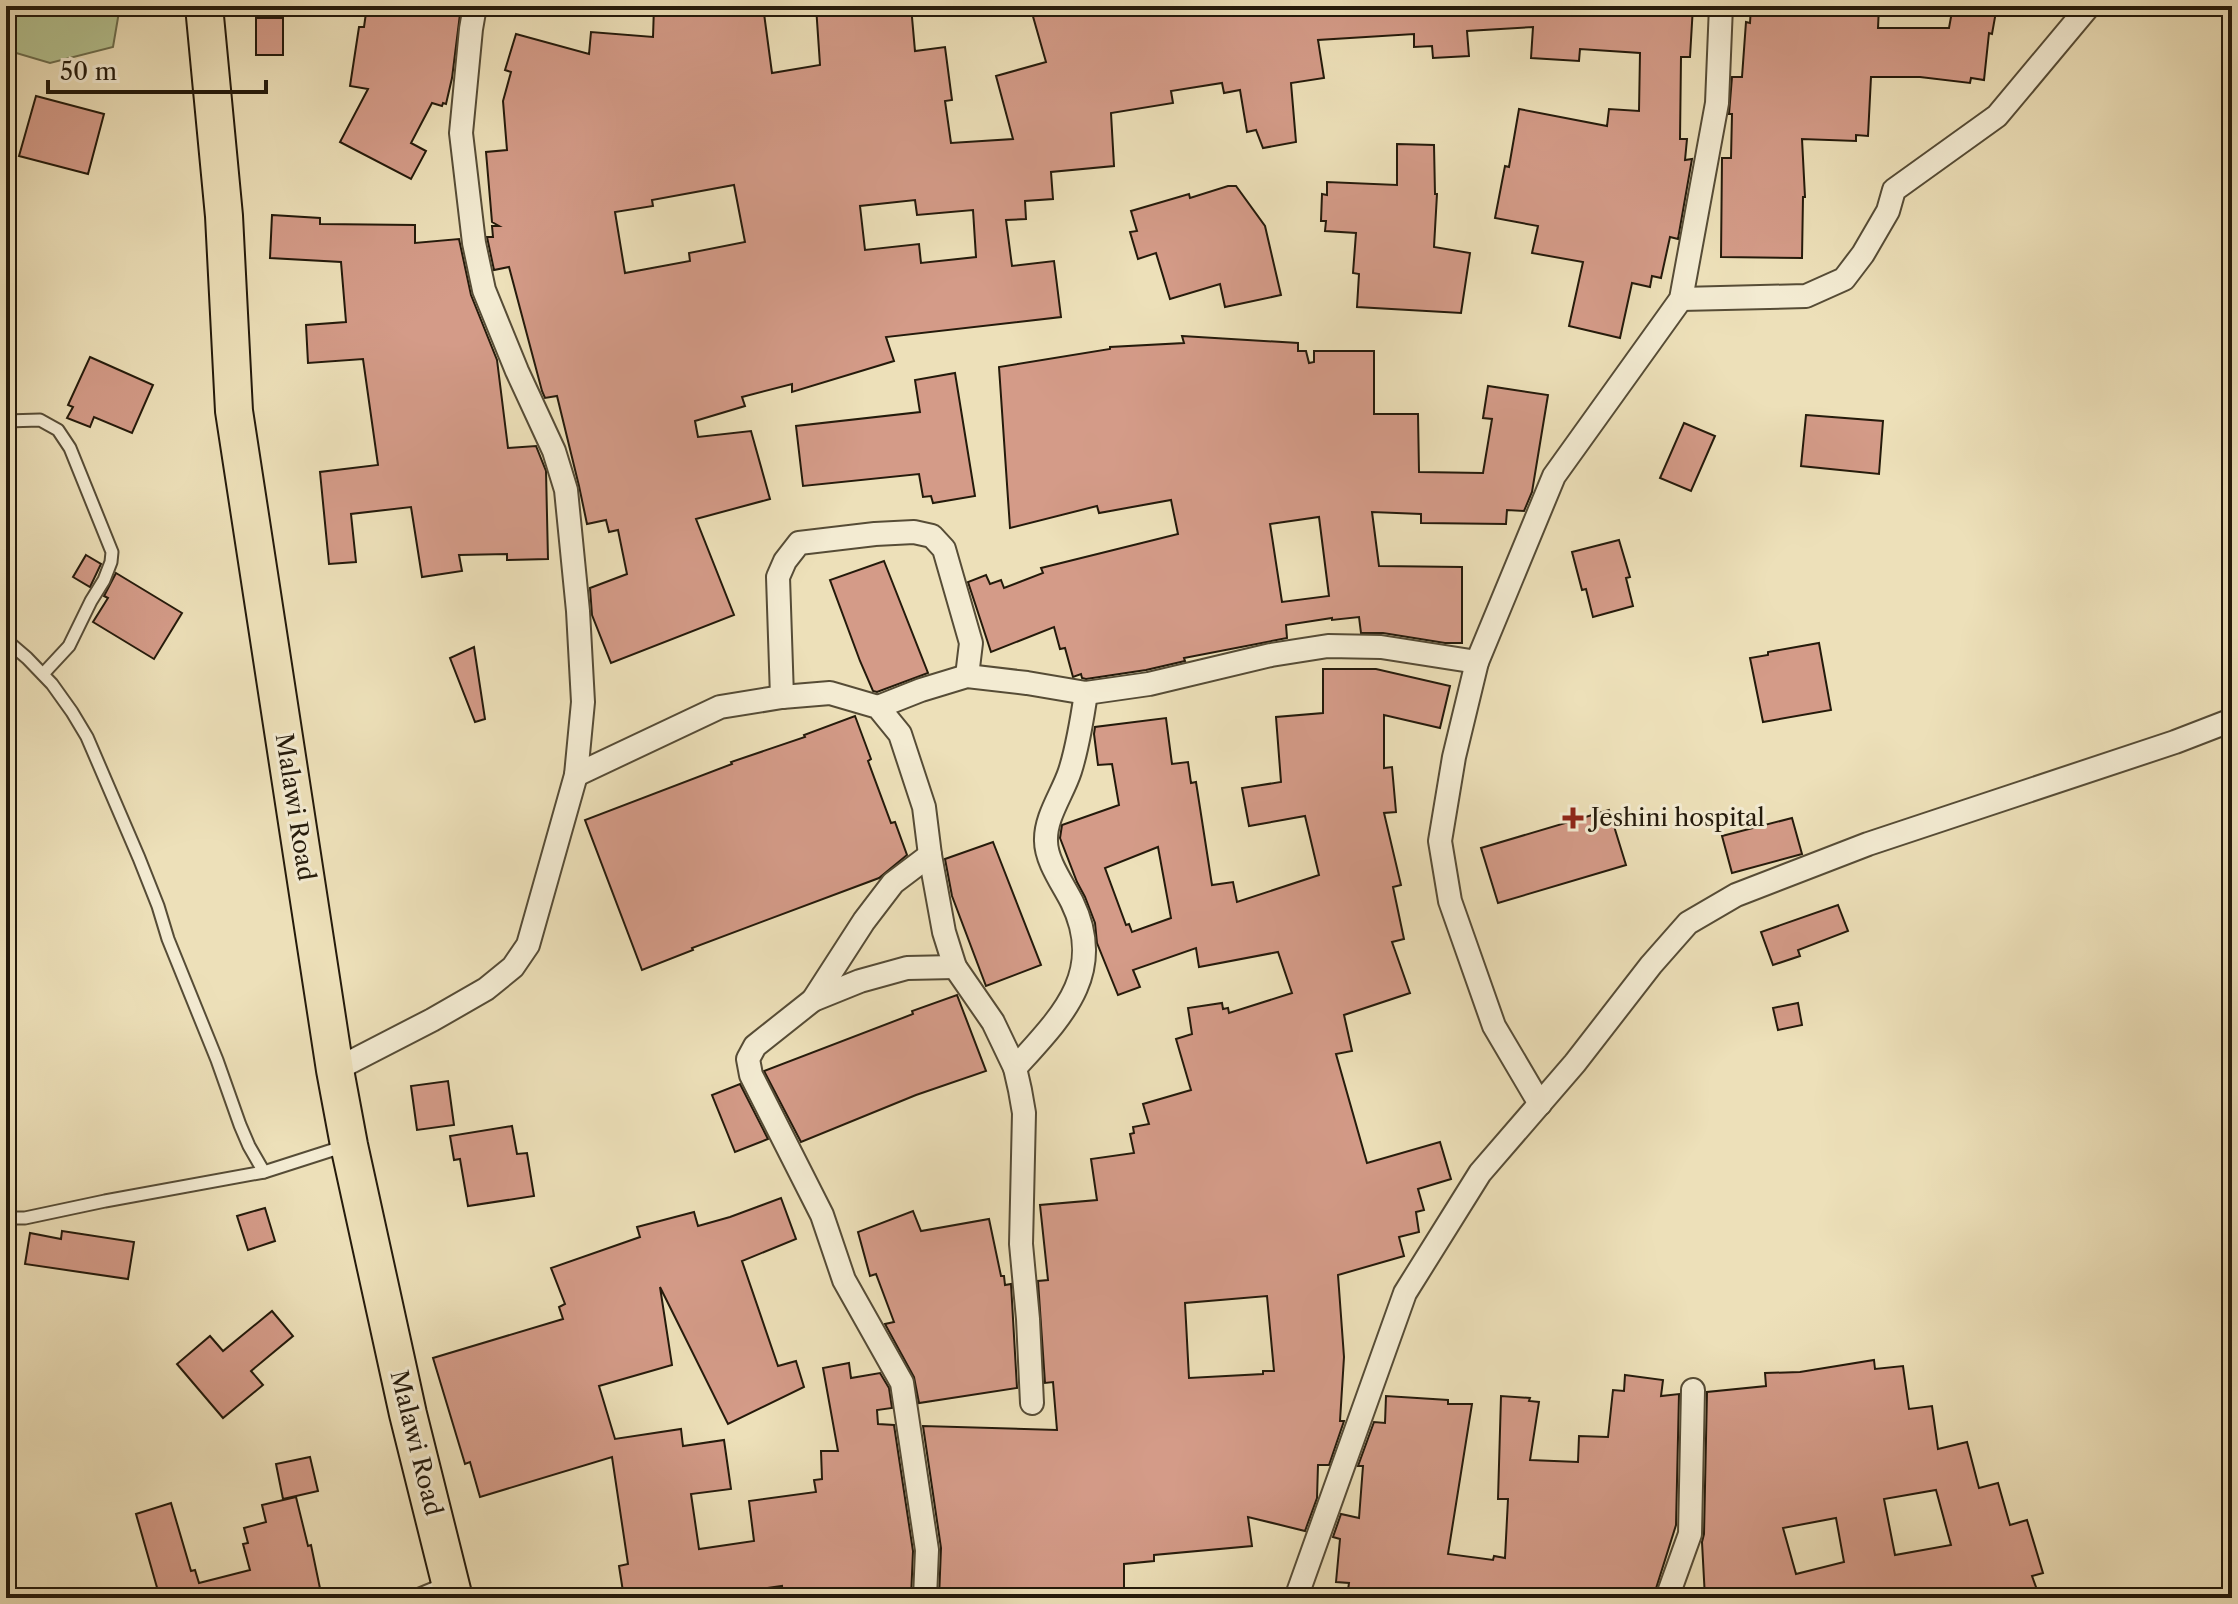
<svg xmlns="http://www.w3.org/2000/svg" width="2238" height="1604" font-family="'Libre Caslon Text',serif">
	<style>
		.green { fill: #b5c391; stroke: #6c6e4e; stroke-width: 2 }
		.water { fill: #9abea9; stroke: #6b7c6a; stroke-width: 2 }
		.building { fill: #d49b88; stroke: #241a0b; stroke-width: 2; fill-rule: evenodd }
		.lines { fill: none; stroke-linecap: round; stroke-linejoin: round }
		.service-casing { stroke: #564c36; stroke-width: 15 }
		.minor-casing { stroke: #564c36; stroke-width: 26 }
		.primary-casing { stroke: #241a0b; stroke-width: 40 }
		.service { stroke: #f3ebd2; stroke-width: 11 }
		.minor { stroke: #f3ebd2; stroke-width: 22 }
		.primary { stroke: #ede0b9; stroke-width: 36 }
		.poi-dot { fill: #8f2418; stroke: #f3ebd2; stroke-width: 3 }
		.labels { text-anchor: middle; stroke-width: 6; stroke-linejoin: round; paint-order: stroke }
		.street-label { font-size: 24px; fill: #241a0b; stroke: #f3ebd2 }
		.poi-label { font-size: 24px; fill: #241a0b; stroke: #f3ebd2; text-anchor: start }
	</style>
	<rect width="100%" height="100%" fill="#ede0b9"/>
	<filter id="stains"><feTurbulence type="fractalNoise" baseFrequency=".0025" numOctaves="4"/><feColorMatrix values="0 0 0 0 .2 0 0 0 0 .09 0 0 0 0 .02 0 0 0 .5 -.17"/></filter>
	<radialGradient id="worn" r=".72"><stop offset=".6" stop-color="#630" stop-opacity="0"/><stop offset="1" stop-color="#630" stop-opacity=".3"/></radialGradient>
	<polygon class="green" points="6,6 120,6 113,47 50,63 6,50"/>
	<polygon class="water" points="772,1567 777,1598 749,1598 744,1571"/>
	<g class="building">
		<polygon points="367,6 461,6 452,78 446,104 443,103 442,106 432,103 411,143 426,151 411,179 340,142 368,89 350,86 359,27 364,27"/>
		<path d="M654,6H763L772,73L820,65L816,6H911L915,51L945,47L952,100L945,101L951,143L1013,139L996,76L1046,62L1030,6H1693L1690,57H1681L1680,139H1687L1685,160L1692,159L1678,239L1670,237L1661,278L1652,276L1650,287L1632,283L1620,338L1569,326L1583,262L1532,253L1538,226L1495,218L1505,166L1509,167L1519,109L1607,126L1609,109L1639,111L1640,53L1580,49L1579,61L1531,58L1533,27L1467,31L1469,56L1433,58L1432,46L1414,47V34L1318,40L1324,78L1291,83L1296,142L1263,148L1256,130L1247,132L1240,90L1224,93L1222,83L1171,91L1173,103L1111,113L1114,166L1051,172L1053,199L1025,201L1026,219L1006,220L1012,266L1054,261L1061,317L886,337L894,361L792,392V384L742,397L745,406L695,421L698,437L751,431L770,499L696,519L734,615L611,663L592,615L590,588L627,574L618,530L609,532L606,520L587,524L579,486L557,396L545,398L542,391L509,267L494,270L487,237H493L492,226H499L492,222L486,152L507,150L503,101L511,72L505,70L516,34L589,54L591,32L653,37ZM734,185L745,242L689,253L690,261L625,273L615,212L653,206L652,200ZM915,200L917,215L973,210L976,257L921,263L919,244L865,250L860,206Z"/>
		<polygon points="1751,6 1879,6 1878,28 1949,28 1953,6 1997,6 1992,34 1989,33 1984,80 1971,78 1970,83 1920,77 1871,77 1868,136 1856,135 1856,141 1802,139 1805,197 1803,197 1802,258 1721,257 1722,158 1731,158 1732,114 1729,114 1732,77 1742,77 1746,22 1750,23"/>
		<rect x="256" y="18" width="27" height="37"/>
		<polygon points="36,96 104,114 88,174 19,156"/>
		<polygon points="1397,144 1434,145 1435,194 1437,194 1434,247 1470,253 1461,313 1357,307 1359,274 1353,273 1356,233 1325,231 1326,221 1321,221 1322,194 1327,195 1327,182 1397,185"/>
		<polygon points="1228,186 1236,186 1265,226 1281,295 1225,307 1220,284 1170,299 1156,253 1138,259 1130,232 1137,231 1131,211 1189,194 1190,198"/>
		<polygon points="272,215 320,218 320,224 415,225 415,243 459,239 471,295 497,360 508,448 536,446 546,471 548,559 507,560 507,554 459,555 462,571 422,577 411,507 351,514 356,562 329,564 320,472 378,465 363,359 308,363 306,325 346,322 341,262 270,258"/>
		<path d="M1182,336L1298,343V351H1306L1309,363L1314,362V351H1374V414H1418L1419,472L1483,473L1492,419L1483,418L1488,386L1548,395L1532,492L1524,511L1507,510L1506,524L1421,523V514L1372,512L1379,566L1462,567V643H1445L1383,633H1361L1359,617L1332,620V618L1286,625L1287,638L1184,658L1185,661L1146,670L1086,679L1082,678L1081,674L1073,677L1065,648L1060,649L1054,627L991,652L968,582L986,575L990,584L1001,580L1004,588L1043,573L1041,568L1178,534L1171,500L1099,513L1097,506L1010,528L999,367L1110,349V347L1184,343ZM1319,517L1329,596L1282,602L1270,524Z"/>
		<polygon points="90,357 153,385 132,433 94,417 90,427 67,418 73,407 68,405"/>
		<polygon points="955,373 975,496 933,503 931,496 923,497 919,474 803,486 796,426 920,412 915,380"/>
		<polygon points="1806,415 1883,421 1879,474 1801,466"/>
		<polygon points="1684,423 1715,436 1691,491 1660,478"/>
		<polygon points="1619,540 1630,577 1626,578 1633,606 1593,617 1586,589 1582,590 1572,552"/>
		<polygon points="86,555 101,564 90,587 73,577"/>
		<polygon points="884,561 928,673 877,692 873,691 860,661 830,580"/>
		<polygon points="116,573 182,613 154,659 93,622 108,598 104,596"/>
		<polygon points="1819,643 1831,710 1763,722 1750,658 1768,655 1768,652"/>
		<polygon points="474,647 485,719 475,722 450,658"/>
		<path d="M1323,669H1376L1450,686L1440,728L1384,715V768L1392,767L1396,812L1384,813L1401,885L1393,887L1404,939L1392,942L1410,993L1344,1015L1352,1051L1336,1054L1367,1163L1440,1142L1451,1179L1418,1189L1424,1210L1416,1212L1419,1232L1399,1237L1404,1256L1338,1275L1344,1357L1340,1421H1344L1329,1465H1318L1317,1498L1305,1531L1248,1517L1252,1546L1154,1555V1561L1124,1564V1598H939L941,1548L923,1426L1057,1430L1053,1382L1045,1383L1038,1281L1048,1280L1040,1205L1097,1200L1091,1159L1134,1153L1130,1134L1134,1133L1133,1127L1149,1124L1143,1104L1191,1090L1176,1039L1192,1034L1188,1008L1222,1003L1223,1009L1228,1008L1229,1013L1292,993L1278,952L1199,967L1196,948L1133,970L1140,987L1118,995L1097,943L1095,923L1085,897L1077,882L1060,838L1062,825L1119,805L1112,764L1098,765L1094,734L1095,727L1166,718L1172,764L1188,762L1191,783L1196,782L1212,885L1233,882L1237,902L1319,875L1305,816L1249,826L1242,788L1281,782L1276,717L1323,713ZM1158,847L1171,918L1132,932L1129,924L1126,925L1105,868ZM1267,1296L1274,1371H1263V1374L1189,1378L1185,1303Z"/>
		<polygon points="855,716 871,759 868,761 891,823 895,822 907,855 879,878 692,948 693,950 642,970 585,820 732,764 731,762 805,737 804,735"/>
		<polygon points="1609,810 1626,865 1498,903 1481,848"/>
		<polygon points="1792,818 1802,854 1732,873 1722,836"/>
		<polygon points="993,842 1041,965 986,986 952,896 945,859"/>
		<polygon points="1838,905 1848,931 1798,950 1800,956 1773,965 1761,932"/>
		<polygon points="957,995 986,1071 916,1095 801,1142 764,1071 913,1014 912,1011"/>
		<polygon points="1798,1003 1802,1025 1778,1030 1773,1008"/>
		<polygon points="448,1081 454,1125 417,1130 411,1086"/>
		<polygon points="740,1084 768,1139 735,1152 712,1095"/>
		<polygon points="512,1126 517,1154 527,1153 534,1196 468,1206 460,1159 454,1160 450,1136"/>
		<polygon points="781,1198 796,1239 742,1261 778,1366 796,1361 804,1387 728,1424 660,1287 672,1365 599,1386 615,1439 681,1429 683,1446 724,1440 731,1489 691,1494 699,1549 754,1541 749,1501 816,1492 814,1480 822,1479 821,1451 838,1451 823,1368 849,1363 851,1378 880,1373 889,1388 892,1408 877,1410 878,1424 894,1425 913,1551 911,1598 783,1598 782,1586 733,1593 733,1598 624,1598 619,1566 628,1564 612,1457 480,1497 470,1462 465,1464 433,1358 563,1319 559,1307 565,1304 551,1268 640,1237 637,1227 694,1212 698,1226 730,1217"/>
		<polygon points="265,1208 275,1241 248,1250 237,1216"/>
		<polygon points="913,1211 921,1231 989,1219 1001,1276 1004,1276 1005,1285 1011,1284 1017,1388 919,1403 914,1377 885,1324 894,1322 876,1274 870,1276 858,1232"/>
		<polygon points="62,1231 134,1242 128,1279 25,1264 30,1233 61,1239"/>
		<polygon points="272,1311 293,1336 251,1371 263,1385 223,1418 177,1364 210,1336 223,1351"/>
		<path d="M1874,1360L1875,1369L1903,1366L1909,1409L1932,1406L1938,1449L1967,1442L1979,1488L1998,1483L2010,1525L2027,1520L2043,1573L2032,1576L2040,1598H1705L1702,1542L1704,1534L1707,1392L1766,1386L1765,1373L1800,1372ZM1936,1490L1951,1545L1895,1555L1884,1499ZM1836,1518L1844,1562L1796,1574L1783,1528Z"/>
		<polygon points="1625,1375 1663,1380 1661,1396 1679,1394 1676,1525 1653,1598 1413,1598 1348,1590 1349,1583 1336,1582 1340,1539 1333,1537 1341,1514 1359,1518 1363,1466 1358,1466 1374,1422 1385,1423 1386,1396 1448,1400 1448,1404 1472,1404 1448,1554 1493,1560 1494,1556 1505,1558 1508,1499 1498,1499 1501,1396 1530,1398 1529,1401 1539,1402 1530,1460 1578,1462 1579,1436 1608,1437 1613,1390 1624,1391"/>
		<polygon points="310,1457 318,1491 283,1499 276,1464"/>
		<polygon points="296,1497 308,1546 311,1545 322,1598 160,1598 136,1514 171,1503 191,1571 195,1570 199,1583 250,1570 243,1544 248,1543 244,1528 266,1522 262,1505"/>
	</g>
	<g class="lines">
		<g class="service-casing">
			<g id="service">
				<polyline points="6,421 40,420 58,430 70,448 112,552 111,562 104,580 91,601 69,646 43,674"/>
				<polyline points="6,640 27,658 52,684 72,712 87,737 139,858 158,906 168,939 217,1060 240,1125 249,1146 264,1172"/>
				<polyline points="6,1218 25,1218 105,1201 264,1172 345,1146"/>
				<polyline points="410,1598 446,1583"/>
			</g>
		</g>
		<g class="minor-casing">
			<g id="minor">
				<polyline points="1681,299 1806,296 1844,279 1863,254 1888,211 1894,190 1997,116 2089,6"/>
				<polyline points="782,697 778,577 785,561 799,543 875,534 914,532 932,536 944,549 971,643 967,676"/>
				<polyline points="878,707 921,690 967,676 1027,683 1086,693 1149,684 1271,655 1328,646 1381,647 1477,662"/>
				<polyline points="576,775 720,707 782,697 830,693 878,707 900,734 924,807 930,855 944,932 955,967 993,1022 1015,1068 1020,1090 1024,1113 1021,1244 1028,1319 1032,1403"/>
				<polyline points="813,1000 864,921 893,883 930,855"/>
				<path d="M1015,1068C1060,1018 1107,974 1072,902C1063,884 1046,861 1046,841C1045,817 1063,793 1070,771C1078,746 1082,720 1086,693"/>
				<polyline points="335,1070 432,1020 486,989 513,967 528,945 576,775 583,702 578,611 566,490 554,451 517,371 484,290 474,243 461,133 471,29 475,6"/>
				<polyline points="1540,1104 1494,1026 1450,901 1440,841 1454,757 1477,662 1554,476 1681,299 1717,103 1721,6"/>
				<polyline points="925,1598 927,1550 902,1383 844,1280 822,1215 751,1075 748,1059 755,1046 813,1000 860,981 907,968 955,967"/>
				<polyline points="1296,1598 1405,1293 1480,1173 1575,1063 1651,965 1688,923 1736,895 1868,844 2175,742 2232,720"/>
				<polyline points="1667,1598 1690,1534 1693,1390"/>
			</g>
		</g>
		<g class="primary-casing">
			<polyline id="primary" points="204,6 224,216 234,411 335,1070 349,1145 408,1414 454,1598"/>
		</g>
		<use href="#service" class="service"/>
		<use href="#minor" class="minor"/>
		<use href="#primary" class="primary"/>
	</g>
	<path class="poi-dot" d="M1569 806h8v8h8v8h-8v8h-8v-8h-8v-8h8z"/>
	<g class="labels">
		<g class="street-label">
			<text transform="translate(295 807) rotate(81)" y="8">Malawi Road</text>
			<text transform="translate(416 1443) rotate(76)" y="8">Malawi Road</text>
		</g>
		<g class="poi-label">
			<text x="1591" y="826">Jeshini hospital</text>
		</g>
	</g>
	<rect width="2238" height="1604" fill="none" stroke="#ede0b9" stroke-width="32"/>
	<rect x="8" y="8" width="2222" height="1588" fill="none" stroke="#241a0b" stroke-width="4"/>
	<rect x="16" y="16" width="2206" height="1572" fill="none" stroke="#241a0b" stroke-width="2"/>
	<path d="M48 80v12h218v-12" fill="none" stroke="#241a0b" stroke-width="4"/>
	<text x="60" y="80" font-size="24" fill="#241a0b" stroke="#f3ebd2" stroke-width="6" paint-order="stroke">50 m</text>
	<rect width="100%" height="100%" filter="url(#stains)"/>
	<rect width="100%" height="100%" fill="url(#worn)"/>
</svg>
